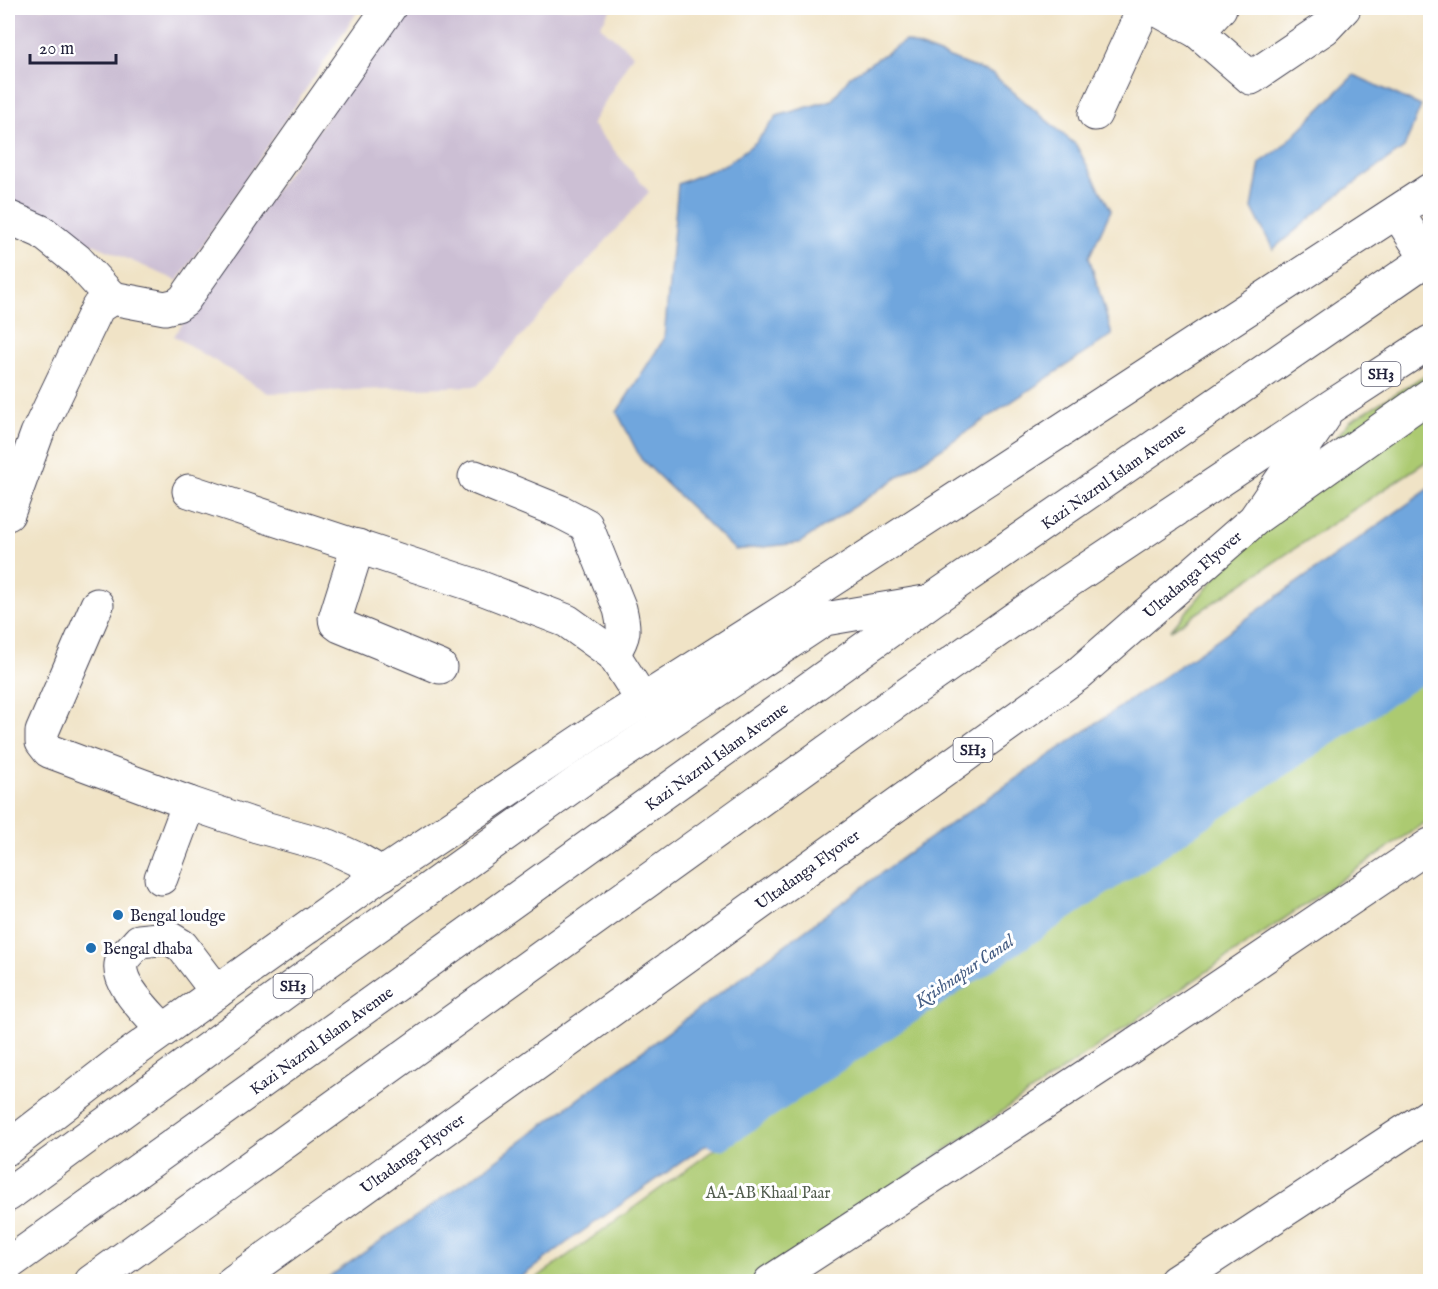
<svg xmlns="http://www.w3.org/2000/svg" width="1438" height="1289" font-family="'IM FELL English',serif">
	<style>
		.industrial { fill: #ccbfd4 }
		.green { fill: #acca71; stroke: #677656; stroke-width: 1.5 }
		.water { fill: #6fa6dd; stroke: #48648c; stroke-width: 1.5 }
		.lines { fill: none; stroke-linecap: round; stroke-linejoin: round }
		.canal { stroke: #6fa6dd; stroke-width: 30 }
		.minor-casing { stroke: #413f50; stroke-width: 35 }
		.major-casing { stroke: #413f50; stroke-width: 35 }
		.minor { stroke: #fff; stroke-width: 33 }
		.major { stroke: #fff; stroke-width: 33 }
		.poi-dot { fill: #1f6fb2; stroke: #fff; stroke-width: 2 }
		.labels { text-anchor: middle; stroke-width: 6; stroke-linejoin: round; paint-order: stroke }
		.shield { fill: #fff; stroke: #646476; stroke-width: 1.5 }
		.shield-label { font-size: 15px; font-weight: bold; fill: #22223b }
		.street-label { font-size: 16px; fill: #22223b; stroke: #fff }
		.poi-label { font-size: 16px; fill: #22223b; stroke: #fff; text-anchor: start }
		.park-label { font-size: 16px; fill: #525d4e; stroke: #fff }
		.water-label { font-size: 18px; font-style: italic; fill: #455d84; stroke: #fff }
	</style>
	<rect width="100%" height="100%" fill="#fff"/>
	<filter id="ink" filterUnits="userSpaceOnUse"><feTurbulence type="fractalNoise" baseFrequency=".0167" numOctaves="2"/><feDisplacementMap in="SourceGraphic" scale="12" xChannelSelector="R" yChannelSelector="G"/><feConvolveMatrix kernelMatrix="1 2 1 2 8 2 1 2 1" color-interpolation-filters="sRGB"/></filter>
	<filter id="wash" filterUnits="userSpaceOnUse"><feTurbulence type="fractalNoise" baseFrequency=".008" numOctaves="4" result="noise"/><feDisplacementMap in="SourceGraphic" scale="24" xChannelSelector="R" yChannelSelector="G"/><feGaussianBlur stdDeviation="1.35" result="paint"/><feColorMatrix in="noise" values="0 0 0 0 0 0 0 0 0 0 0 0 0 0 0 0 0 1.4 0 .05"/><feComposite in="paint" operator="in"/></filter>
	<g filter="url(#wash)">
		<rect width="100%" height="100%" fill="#f0e3c6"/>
		<g class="industrial">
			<polygon points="8,8 360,8 178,281 8,207"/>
			<polygon points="403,8 612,8 600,26 633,54 592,124 649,192 477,386 268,393 174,336"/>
		</g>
		<g class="green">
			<polygon points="1430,372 1430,459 1170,631 1350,421"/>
			<polygon points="1430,664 1430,819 754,1281 531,1282 719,1146"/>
		</g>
		<g class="water">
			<polygon points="905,41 992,74 1076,145 1111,210 1089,257 1112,335 799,543 735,550 641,459 617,412 664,339 678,184 728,163 756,142 777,116 832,100 850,76"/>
			<polygon points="1354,75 1421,106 1404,148 1338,195 1273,249 1252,208 1260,163 1281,148"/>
			<polygon points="1430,488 1430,657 1022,924 573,1238 516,1281 323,1281 480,1172 911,851 1201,651"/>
		</g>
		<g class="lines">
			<polyline class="canal" points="719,1135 1430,661"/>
		</g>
	</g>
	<g filter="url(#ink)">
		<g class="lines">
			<g class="minor-casing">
				<g id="minor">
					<polyline points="1154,8 1198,32 1251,78 1325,28 1344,8"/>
					<polyline points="1198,32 1220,8"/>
					<polyline points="1095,114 1144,8"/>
					<polyline points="8,217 42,232 77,260 112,298"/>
					<path d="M475,477L561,512L586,525L620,609C625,630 625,636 613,654"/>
					<polyline points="189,491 471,584 567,621 613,654 643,701"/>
					<polyline points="8,514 37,434 98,307 112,298 165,308 177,305 184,300 389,8"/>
					<polyline points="1256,518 1430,395"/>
					<polyline points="358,546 335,619 336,623 340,626 440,667"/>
					<polyline points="97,605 42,732 42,742 49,751 189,803 257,826 329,846 357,859 383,874"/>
					<polyline points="161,878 189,803"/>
					<path d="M163,1030C151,1016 111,980 123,959C127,953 134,947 139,941L169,938L182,946L217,992"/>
					<polyline points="8,1148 118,1063 376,878 603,726 784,611 1430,190"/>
					<polyline points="770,1282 1126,1050 1430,845"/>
					<polyline points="1175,1282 1430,1115"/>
				</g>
			</g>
			<g class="major-casing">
				<g id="major">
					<polyline points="1397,212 1427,259"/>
					<polyline points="8,1195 303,979 581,780 825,619 925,602"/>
					<polyline points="8,1264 932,600 1430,257"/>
					<polyline points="91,1282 900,699 1054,591 1332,406 1430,342"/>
					<polyline points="233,1282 1077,675 1254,520 1323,419"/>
				</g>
			</g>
			<use href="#minor" class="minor"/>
			<use href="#major" class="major"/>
		</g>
	</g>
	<g class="poi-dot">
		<circle cx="118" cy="915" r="6"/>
		<circle cx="91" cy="948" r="6"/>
	</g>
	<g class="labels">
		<g class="shield">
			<rect x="1361.5" y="362" width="39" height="24" rx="4.5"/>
			<rect x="953.5" y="738" width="39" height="24" rx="4.5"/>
			<rect x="273.5" y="974" width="39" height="24" rx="4.5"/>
		</g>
		<g class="shield-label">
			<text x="1381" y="379">SH3</text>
			<text x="973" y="755">SH3</text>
			<text x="293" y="991">SH3</text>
		</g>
		<g class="street-label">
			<text transform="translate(1113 476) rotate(-35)" y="6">Kazi Nazrul Islam Avenue</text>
			<text transform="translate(1192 574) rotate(-41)" y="6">Ultadanga Flyover</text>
			<text transform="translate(716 756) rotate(-36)" y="6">Kazi Nazrul Islam Avenue</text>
			<text transform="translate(807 869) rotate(-36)" y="6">Ultadanga Flyover</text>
			<text transform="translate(321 1040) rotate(-36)" y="6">Kazi Nazrul Islam Avenue</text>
			<text transform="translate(412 1153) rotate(-36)" y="6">Ultadanga Flyover</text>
		</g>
		<g class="poi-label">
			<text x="130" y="921">Bengal loudge</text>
			<text x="103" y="954">Bengal dhaba</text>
		</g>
		<g class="park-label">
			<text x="768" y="1198">AA-AB Khaal Paar</text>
		</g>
		<g class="water-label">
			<text transform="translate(964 971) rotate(-34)" y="6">Krishnapur Canal</text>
		</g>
	</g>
	<rect width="1438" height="1289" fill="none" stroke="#fff" stroke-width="30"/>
	<path d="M30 54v9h86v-9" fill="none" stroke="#22223b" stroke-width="3"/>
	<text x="39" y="54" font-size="18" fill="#22223b" stroke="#ffffff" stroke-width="4.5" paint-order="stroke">20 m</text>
</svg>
